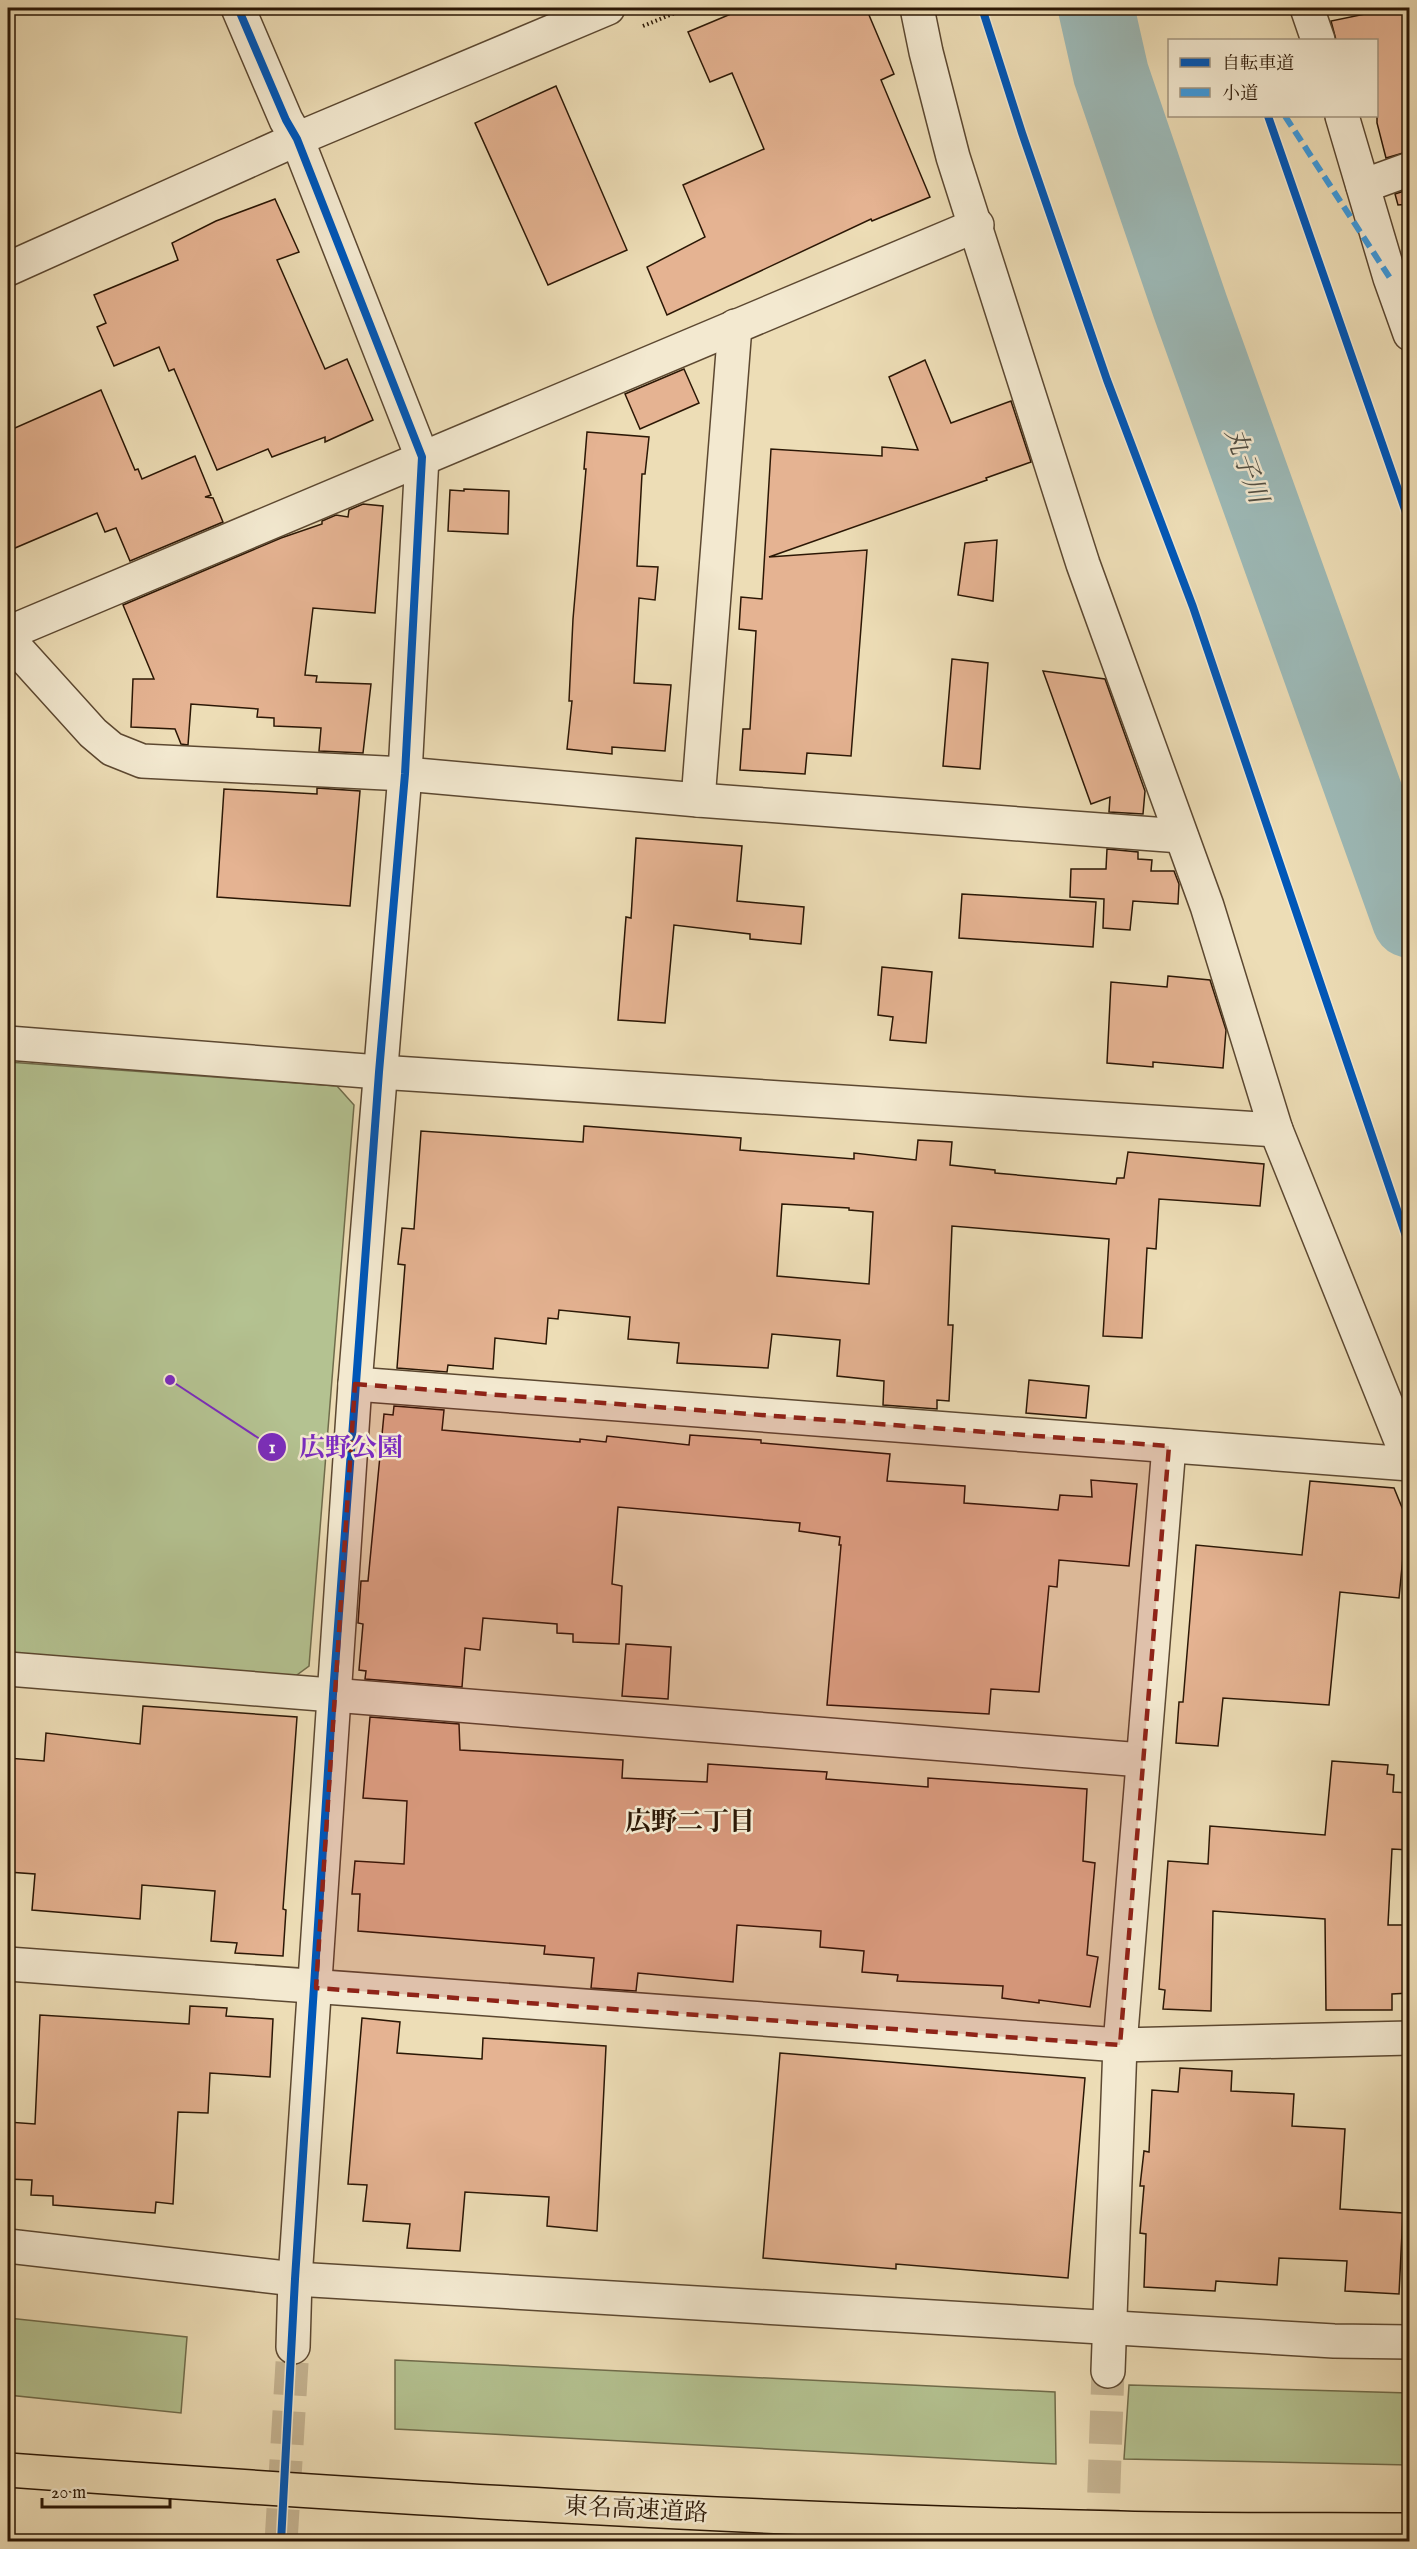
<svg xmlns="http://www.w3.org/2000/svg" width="1417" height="2549" font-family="'IM FELL English','Noto Serif JP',serif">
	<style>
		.green { fill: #b4c291; stroke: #706c4b; stroke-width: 1.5 }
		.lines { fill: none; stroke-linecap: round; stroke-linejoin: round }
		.river { stroke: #9dbab8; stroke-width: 76 }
		.building { fill: #e5b392; stroke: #2b1705; stroke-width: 1.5; fill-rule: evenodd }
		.minor-tunnel { stroke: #c6b593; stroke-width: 33; stroke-dasharray: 33 16; stroke-linecap: butt }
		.minor-casing { stroke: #5c4831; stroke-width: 36 }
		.highway-casing { stroke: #2b1705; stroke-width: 36 }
		.path { stroke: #2b1705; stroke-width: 4; stroke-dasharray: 1.5 3; stroke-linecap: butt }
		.minor { stroke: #f3e9d0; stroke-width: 33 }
		.highway { stroke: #edddb6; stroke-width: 33 }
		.quiet { stroke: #3d9add; stroke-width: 6; stroke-dasharray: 12 6; stroke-linecap: butt }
		.cycleway-casing { stroke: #f3e9d0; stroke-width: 11 }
		.cycleway { stroke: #0057b8; stroke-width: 8 }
		.marked { fill: #8f2418; fill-opacity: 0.2; stroke: #8f2418; stroke-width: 4.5; stroke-dasharray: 12 8; stroke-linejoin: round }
		.labels { text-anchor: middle; stroke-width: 5; stroke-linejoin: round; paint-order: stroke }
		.street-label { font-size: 24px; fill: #2b1705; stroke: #f3e9d0 }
		.water-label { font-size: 26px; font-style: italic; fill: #535044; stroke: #f3e9d0 }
		.neighbourhood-label { font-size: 26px; font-weight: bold; fill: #2b1705; stroke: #f3e9d0 }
		.leader { fill: none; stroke: #7b2cbf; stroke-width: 2 }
		.callout-dot { fill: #7b2cbf; stroke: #f3e9d0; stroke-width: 2 }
		.mark-label { font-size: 18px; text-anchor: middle; font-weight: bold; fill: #fff }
		.callout-label { font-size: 26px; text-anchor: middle; font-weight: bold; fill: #7b2cbf; stroke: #f3e9d0; stroke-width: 5; stroke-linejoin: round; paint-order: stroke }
	</style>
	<rect width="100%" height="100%" fill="#edddb6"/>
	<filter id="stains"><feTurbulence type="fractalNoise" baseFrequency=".00333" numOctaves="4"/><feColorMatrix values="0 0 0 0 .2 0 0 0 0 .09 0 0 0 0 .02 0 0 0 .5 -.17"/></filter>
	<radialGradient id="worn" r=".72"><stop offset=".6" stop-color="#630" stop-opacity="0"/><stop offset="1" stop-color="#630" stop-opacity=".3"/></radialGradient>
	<g class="green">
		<polygon points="8,1062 337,1086 354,1105 309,1666 290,1680 8,1656"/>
		<polygon points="8,2318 187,2337 181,2413 8,2395"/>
		<polygon points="395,2360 1055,2392 1056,2464 395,2429"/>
		<polygon points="1129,2385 1409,2393 1409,2465 1124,2459"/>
	</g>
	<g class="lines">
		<polyline class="river" points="1096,8 1111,74 1190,306 1410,920"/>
	</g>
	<g class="building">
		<polygon points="745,8 866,8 894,74 881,80 930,197 872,221 871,219 667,315 647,267 705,237 683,185 764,149 732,73 710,82 688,32"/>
		<polygon points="1394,8 1410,8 1410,151 1386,158 1377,123 1377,40 1336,40 1331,21"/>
		<polygon points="556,86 627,250 548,285 475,123"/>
		<polygon points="1410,189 1410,204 1398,205 1395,194"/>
		<polygon points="275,199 299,252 277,260 325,369 347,359 373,420 325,442 325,437 272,457 268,449 217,470 174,369 169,371 159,347 114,366 97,327 106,323 94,295 178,260 172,243 216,221"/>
		<polygon points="925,360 951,423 1011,401 1031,462 986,478 987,480 769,557 867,550 851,756 807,753 805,774 740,770 743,729 750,729 756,631 739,629 741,597 762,599 771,449 882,456 882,447 918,450 889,377"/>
		<polygon points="684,369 699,403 640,429 625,394"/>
		<polygon points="101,390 135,470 138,469 142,479 195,456 211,495 205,497 213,498 223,522 130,561 116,528 105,532 97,513 8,551 8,431"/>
		<polygon points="587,432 649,437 645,474 642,474 637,566 658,567 655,600 639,598 634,683 671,685 665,751 612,747 612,754 567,749 572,701 569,701 573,619 586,469 584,469"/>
		<polygon points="464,489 509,491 508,534 448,531 450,490 464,491"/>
		<polygon points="363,504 383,506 375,613 313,608 305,675 317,676 316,682 371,684 363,753 319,751 321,728 274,726 274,718 257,717 258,709 191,704 188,745 181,744 175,729 131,727 133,679 154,679 123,605 281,538 322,524 322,521 336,515 348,517 349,510"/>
		<polygon points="997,540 993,601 958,595 965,543"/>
		<polygon points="952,659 988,663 980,769 943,766"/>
		<polygon points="1043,671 1105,679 1145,791 1143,814 1109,812 1110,797 1091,804"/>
		<polygon points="317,788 360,791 350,906 217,897 224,789 317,794"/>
		<polygon points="636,838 742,846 737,901 804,907 801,944 750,939 750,934 674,925 665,1023 618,1020 626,917 631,918"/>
		<polygon points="1107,849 1138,852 1138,859 1152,860 1151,871 1174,871 1179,884 1178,904 1133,901 1130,930 1103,928 1104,899 1070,897 1071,869 1106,869"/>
		<polygon points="962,894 1096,902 1093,947 959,938"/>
		<polygon points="882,967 932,972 926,1043 890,1040 893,1017 878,1015"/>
		<polygon points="1168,976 1210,980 1226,1030 1223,1068 1153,1062 1153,1067 1107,1063 1111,982 1167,987"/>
		<path d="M584,1126L741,1138L740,1150L854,1159V1153L916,1160L918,1140L952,1142L950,1165L995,1170V1173L1116,1184L1117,1178H1124L1128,1152L1264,1164L1260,1206L1159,1199L1156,1249L1147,1248L1142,1338L1103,1336L1109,1239L952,1226L948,1325H953L949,1401L937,1400V1409L883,1405L884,1381L837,1376L840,1340L772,1334L768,1368L677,1363L679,1343L628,1339L630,1317L559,1310L558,1319L548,1318L546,1344L495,1338L493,1369L448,1365L447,1372L397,1368L405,1265L398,1264L402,1228L414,1229L421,1131L583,1142ZM782,1204L849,1208V1210L873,1212L869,1284L777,1276Z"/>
		<polygon points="1029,1380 1089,1386 1086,1418 1026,1413"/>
		<polygon points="394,1406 444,1410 442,1430 580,1442 580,1439 606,1442 607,1436 689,1445 690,1435 761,1440 761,1443 890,1454 887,1481 965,1486 964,1503 1058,1510 1060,1495 1092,1497 1091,1480 1137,1484 1129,1566 1059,1560 1057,1587 1049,1586 1039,1692 991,1689 989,1714 827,1705 841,1545 839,1545 840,1537 799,1531 800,1523 618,1507 612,1584 622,1586 619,1644 573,1642 573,1634 557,1633 557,1624 483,1618 480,1650 465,1648 462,1687 365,1679 366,1671 359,1670 363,1624 358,1623 361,1581 368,1581 384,1414 393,1415"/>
		<polygon points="1310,1481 1394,1488 1410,1527 1410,1547 1404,1546 1399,1598 1340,1592 1329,1705 1223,1698 1218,1746 1176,1743 1179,1702 1183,1702 1196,1545 1302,1555"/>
		<polygon points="626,1644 671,1647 668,1699 622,1696"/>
		<polygon points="143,1706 297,1717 283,1909 286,1910 283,1956 235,1953 237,1943 211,1941 215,1891 142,1885 140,1919 32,1910 35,1874 8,1872 8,1758 44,1761 46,1733 140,1744"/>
		<polygon points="370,1717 459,1724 460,1750 623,1760 622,1778 707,1782 708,1764 827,1772 826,1779 928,1787 928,1778 1087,1789 1083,1861 1095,1863 1087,1955 1098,1957 1090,2007 1039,2000 1039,2003 1002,1998 1003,1986 897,1981 898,1975 862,1972 864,1951 820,1947 821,1931 737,1925 733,1982 638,1973 636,1991 591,1988 594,1958 544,1954 545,1946 358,1931 360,1894 352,1894 355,1861 404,1864 407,1801 363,1798"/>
		<polygon points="1332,1761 1388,1765 1387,1774 1394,1775 1393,1792 1410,1793 1410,1850 1392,1849 1388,1925 1410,1925 1410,1993 1392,1994 1392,2010 1326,2010 1325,1919 1213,1911 1211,2011 1163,2009 1165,1990 1159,1989 1168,1861 1208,1864 1210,1826 1325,1835"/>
		<polygon points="190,2006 227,2008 226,2016 273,2019 270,2077 210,2073 208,2113 178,2112 173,2204 156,2202 155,2213 53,2205 53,2196 31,2195 32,2180 8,2179 8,2122 35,2124 40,2015 189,2024"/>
		<polygon points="362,2018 400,2022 397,2053 482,2059 483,2038 606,2046 597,2231 547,2226 549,2197 465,2192 460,2251 407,2248 410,2224 363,2221 367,2185 348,2184"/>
		<polygon points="780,2053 1085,2078 1068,2278 896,2264 896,2269 763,2258"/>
		<polygon points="1180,2068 1232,2071 1231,2091 1294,2094 1292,2126 1345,2129 1340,2209 1403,2213 1399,2294 1345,2291 1347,2261 1279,2258 1277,2285 1216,2281 1215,2291 1144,2287 1146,2234 1140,2233 1144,2186 1140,2186 1144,2151 1149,2152 1152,2090 1178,2092"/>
	</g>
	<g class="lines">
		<g class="minor-tunnel">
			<polyline points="281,2542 293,2347"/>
			<polyline points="1102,2542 1108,2371"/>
		</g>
		<g class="minor-casing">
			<g id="minor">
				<polyline points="238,8 286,120 297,139 422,457 405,774 355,1384 295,2279 293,2347"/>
				<polyline points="917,8 926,52 953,157 1083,564 1207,906 1276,1130 1410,1463"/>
				<polyline points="1307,8 1318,40"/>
				<polyline points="1342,116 1390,278 1410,334"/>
				<polyline points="1363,186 1410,169"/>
				<polyline points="8,269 297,139 608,8"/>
				<polyline points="8,633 977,225"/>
				<polyline points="8,639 93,733 112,749 142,761 405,774 698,800 1181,836"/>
				<polyline points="698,800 735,326"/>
				<polyline points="8,1043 379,1072 1276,1130"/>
				<polyline points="355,1384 1410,1464"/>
				<polyline points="8,1669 1142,1760"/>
				<polyline points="8,1964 1120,2045 1410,2038"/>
				<polyline points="8,2246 295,2279 1334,2341 1410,2342"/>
				<polyline points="1108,2371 1120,2045 1169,1446"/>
			</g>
		</g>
		<g class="highway-casing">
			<path id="highway" d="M8,2470C378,2497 749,2520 1120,2528C1217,2531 1313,2529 1410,2530"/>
		</g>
		<polyline class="path" points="643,26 687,8"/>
		<use href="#minor" class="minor"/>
		<use href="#highway" class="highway"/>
		<polyline class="quiet" points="1285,116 1390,278"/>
		<g class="cycleway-casing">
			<g id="cycleway">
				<polyline points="238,8 286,120 297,139 422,457 405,774 379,1072 333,1694 295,2279 281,2542"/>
				<polyline points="982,8 1022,133 1107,380 1193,607 1410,1248"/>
				<polyline points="1268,116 1410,524"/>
			</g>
		</g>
		<use href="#cycleway" class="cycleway"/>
	</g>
	<path class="marked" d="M355,1384L1169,1446L1120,2045L316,1988Z"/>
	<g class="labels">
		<g class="street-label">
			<text transform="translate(636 2509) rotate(3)" y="8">東名高速道路</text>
		</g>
		<g class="water-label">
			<text transform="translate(1247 465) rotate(70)" y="9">丸子川</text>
		</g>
		<g class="neighbourhood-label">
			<text x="690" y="1830">広野二丁目</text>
		</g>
	</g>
	<path class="leader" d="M170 1380L272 1447"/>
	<g class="callout-dot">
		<circle cx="170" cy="1380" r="6"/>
		<circle cx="272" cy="1447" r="15"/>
	</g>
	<g class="mark-label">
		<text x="272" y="1453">1</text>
	</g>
	<g class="callout-label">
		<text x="351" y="1456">広野公園</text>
	</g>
	<rect width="1417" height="2549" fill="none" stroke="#edddb6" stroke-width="30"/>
	<rect x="9" y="9" width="1399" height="2531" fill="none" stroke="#2b1705" stroke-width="3"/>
	<rect x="15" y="15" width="1387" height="2519" fill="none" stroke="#2b1705" stroke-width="1.5"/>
	<rect x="1168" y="39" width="210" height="78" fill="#f3e9d0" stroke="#a3957f" stroke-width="1.5"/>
	<rect x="1180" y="58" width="30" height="9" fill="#0057b8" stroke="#a3957f" stroke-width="1.5"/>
	<text x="1222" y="69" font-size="18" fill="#2b1705">自転車道</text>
	<rect x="1180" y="88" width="30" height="9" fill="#3d9add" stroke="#a3957f" stroke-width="1.5"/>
	<text x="1222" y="99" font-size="18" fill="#2b1705">小道</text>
	<path d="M42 2498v9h128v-9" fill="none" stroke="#2b1705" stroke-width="3"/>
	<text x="51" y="2498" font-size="18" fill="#2b1705" stroke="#f3e9d0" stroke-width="4.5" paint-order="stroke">20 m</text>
	<rect width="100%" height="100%" filter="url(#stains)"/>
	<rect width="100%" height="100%" fill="url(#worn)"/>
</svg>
